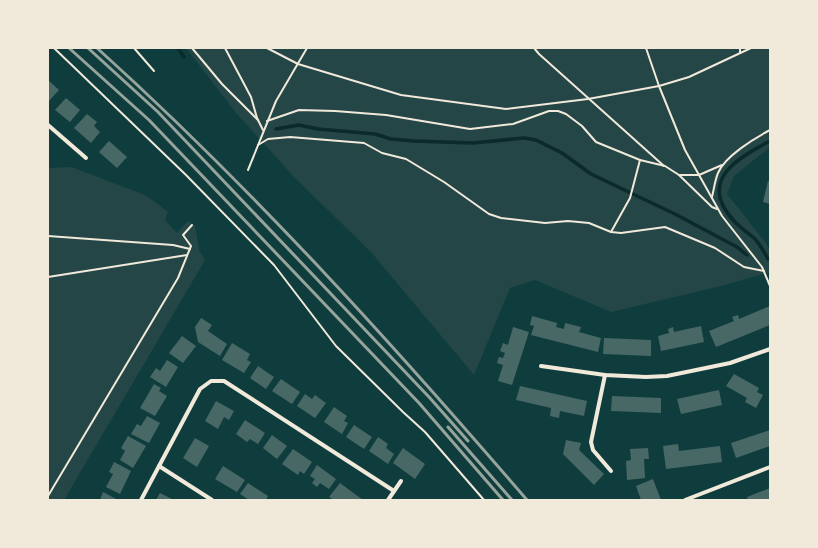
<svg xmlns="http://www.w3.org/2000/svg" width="818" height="548" font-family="'DejaVu Sans',sans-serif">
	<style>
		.green { fill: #244646 }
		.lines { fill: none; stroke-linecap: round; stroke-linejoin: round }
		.stream { stroke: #0a2a2b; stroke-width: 3.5 }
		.building { fill: #486865 }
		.path { stroke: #f1e9da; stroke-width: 2 }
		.minor { stroke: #f1e9da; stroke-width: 4 }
		.rail { stroke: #97a49c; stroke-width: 3 }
	</style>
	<rect width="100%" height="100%" fill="#0f3d3e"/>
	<g class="green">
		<polygon points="186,48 770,48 770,147 734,176 727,194 766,243 770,251 770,272 721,286 611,312 535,280 510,288 474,375 371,252 293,176 237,114"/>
		<polygon points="72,167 147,196 168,212 165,220 177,233 188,221 195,226 199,250 205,260 64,500 48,500 48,168"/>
	</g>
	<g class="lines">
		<g class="stream">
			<polyline points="178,48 184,57"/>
			<polyline points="276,129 299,125 318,129 375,134 391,139 414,141 473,143 524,138 536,140 562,153 591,174 675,214 737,247 747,255"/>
			<path d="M768,259C764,252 760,244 754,238C748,233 741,228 735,222C697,182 735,159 770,141"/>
		</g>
	</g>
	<g class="building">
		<polygon points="48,80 59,90 48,102"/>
		<polygon points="66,98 80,110 70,122 55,110"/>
		<polygon points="87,114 97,122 94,126 100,132 91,143 74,128"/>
		<polygon points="109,141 127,157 117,168 99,152"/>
		<polygon points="768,181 770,182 770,204 763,202"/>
		<polygon points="770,306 770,325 716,347 709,331 734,321 732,317 738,315 739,319"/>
		<polygon points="532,316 557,323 556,327 564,329 565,323 581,327 579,332 601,338 598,352 531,335 534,326 530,325"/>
		<polygon points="201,318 212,325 208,331 227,344 220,356 198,342 195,327"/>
		<polygon points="701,326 704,342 661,351 658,336 669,333 668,329 673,327 674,332"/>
		<polygon points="513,327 529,332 512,385 498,381 503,365 497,363 499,357 503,358 505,353 500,351 503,343 508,345"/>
		<polygon points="182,336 196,346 183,363 169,353"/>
		<polygon points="604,338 651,340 651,356 603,354"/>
		<polygon points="232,343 250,354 247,360 251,362 244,373 222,360"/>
		<polygon points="167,360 178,367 166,387 150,377 156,368 160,371"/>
		<polygon points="258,366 274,377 266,389 250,378"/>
		<polygon points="734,374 759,388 757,392 763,395 756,408 745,402 747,398 726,386"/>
		<polygon points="281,379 300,392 292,404 272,391"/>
		<polygon points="154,384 161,388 159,391 167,396 155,416 140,408"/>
		<polygon points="520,386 587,401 584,416 560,411 559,418 550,416 551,408 516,400"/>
		<polygon points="719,390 722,405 681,414 677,399"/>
		<polygon points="305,394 312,399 315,395 326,403 315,418 297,406"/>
		<polygon points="612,396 661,398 661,413 611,411"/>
		<polygon points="216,401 234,411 229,420 224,417 218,429 205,421"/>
		<polygon points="334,407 347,416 344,421 348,423 342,434 324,422"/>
		<polygon points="147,416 160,423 149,443 131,434 137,424 141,426"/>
		<polygon points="245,420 265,433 258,444 250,439 247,442 236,434"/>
		<polygon points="354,425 372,437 364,449 346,437"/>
		<polygon points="770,430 770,446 736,458 731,443"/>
		<polygon points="272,435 287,446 277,459 263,448"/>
		<polygon points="128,436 146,446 133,468 120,460 125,451 121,448"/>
		<polygon points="378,437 388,444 386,448 394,454 388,464 369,451"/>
		<polygon points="195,438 209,446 197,467 183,458"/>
		<polygon points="566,440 581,443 579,450 604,474 594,485 563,454"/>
		<polygon points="678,444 679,451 720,446 722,462 666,469 663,446"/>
		<polygon points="403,448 425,464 415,479 393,463"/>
		<polygon points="648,448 649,459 644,459 645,478 627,480 626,461 631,460 630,449"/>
		<polygon points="293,449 312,462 304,474 300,471 298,475 282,464"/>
		<polygon points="114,462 131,471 120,494 106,487 113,474 109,472"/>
		<polygon points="317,465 336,479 329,489 320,483 317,487 312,483 315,479 310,476"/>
		<polygon points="223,466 245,480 237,492 215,479"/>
		<polygon points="653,479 661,500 641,500 636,486"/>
		<polygon points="248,483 268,496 266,500 249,500 240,494"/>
		<polygon points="340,483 363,500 334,500 329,497"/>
		<polygon points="770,488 770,500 748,500 747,497"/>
		<polygon points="103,492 118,500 100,500"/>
		<polygon points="160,493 174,500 156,500"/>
	</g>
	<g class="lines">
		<g class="path">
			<polyline points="54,48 186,175 274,265 336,346 403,412 425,432 484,500"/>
			<polyline points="134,48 154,71"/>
			<polyline points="192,48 222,84 258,120"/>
			<polyline points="225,48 251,97 257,118 263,130"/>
			<polyline points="267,48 298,64 401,95 506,109 588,99 659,86 689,77 751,48"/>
			<polyline points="534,48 539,54 664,166"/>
			<polyline points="646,48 659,86 685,150 722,216 762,267 770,286"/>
			<polyline points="740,53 740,48"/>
			<polyline points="267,121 299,110 335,111 386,115 470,129 513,124 549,111 558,111 566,114 582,126 596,142 640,160 665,166 679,175 699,175 722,165"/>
			<polyline points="258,145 268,139 290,137 364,143 382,153 406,159 444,182 489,214 501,218 545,223 568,221 589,223 611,232 621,233 665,227 715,248 744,267 764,271"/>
			<polyline points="248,170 276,101 307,48"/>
			<polyline points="679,175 712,207 717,209"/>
			<path d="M712,197C714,189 715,180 718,173C725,156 755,138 770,130"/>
			<polyline points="611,232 630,198 640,160"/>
			<polyline points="48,236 173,245 190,249"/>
			<polyline points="48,277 187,255"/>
			<polyline points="48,496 178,278 191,246 183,235 192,225"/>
		</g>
		<g class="minor">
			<polyline points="48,125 86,158"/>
			<polyline points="541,366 605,375 646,377 667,376 730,363 770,349"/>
			<polyline points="605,375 591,442 593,450 611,471"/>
			<polyline points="159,466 212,500"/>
			<polyline points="141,500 200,389 211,381 224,381 394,491"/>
			<polyline points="388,500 401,481"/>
			<polyline points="685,500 770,467"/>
		</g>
		<g class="rail">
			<polyline points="69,48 149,120 419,403 503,500"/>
			<polyline points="88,48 158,112 429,397 468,441"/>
			<path d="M97,48C252,188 391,342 527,500"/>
			<polyline points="448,427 512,500"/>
		</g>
	</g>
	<rect width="818" height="548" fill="none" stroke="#f1e9da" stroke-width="98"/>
</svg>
